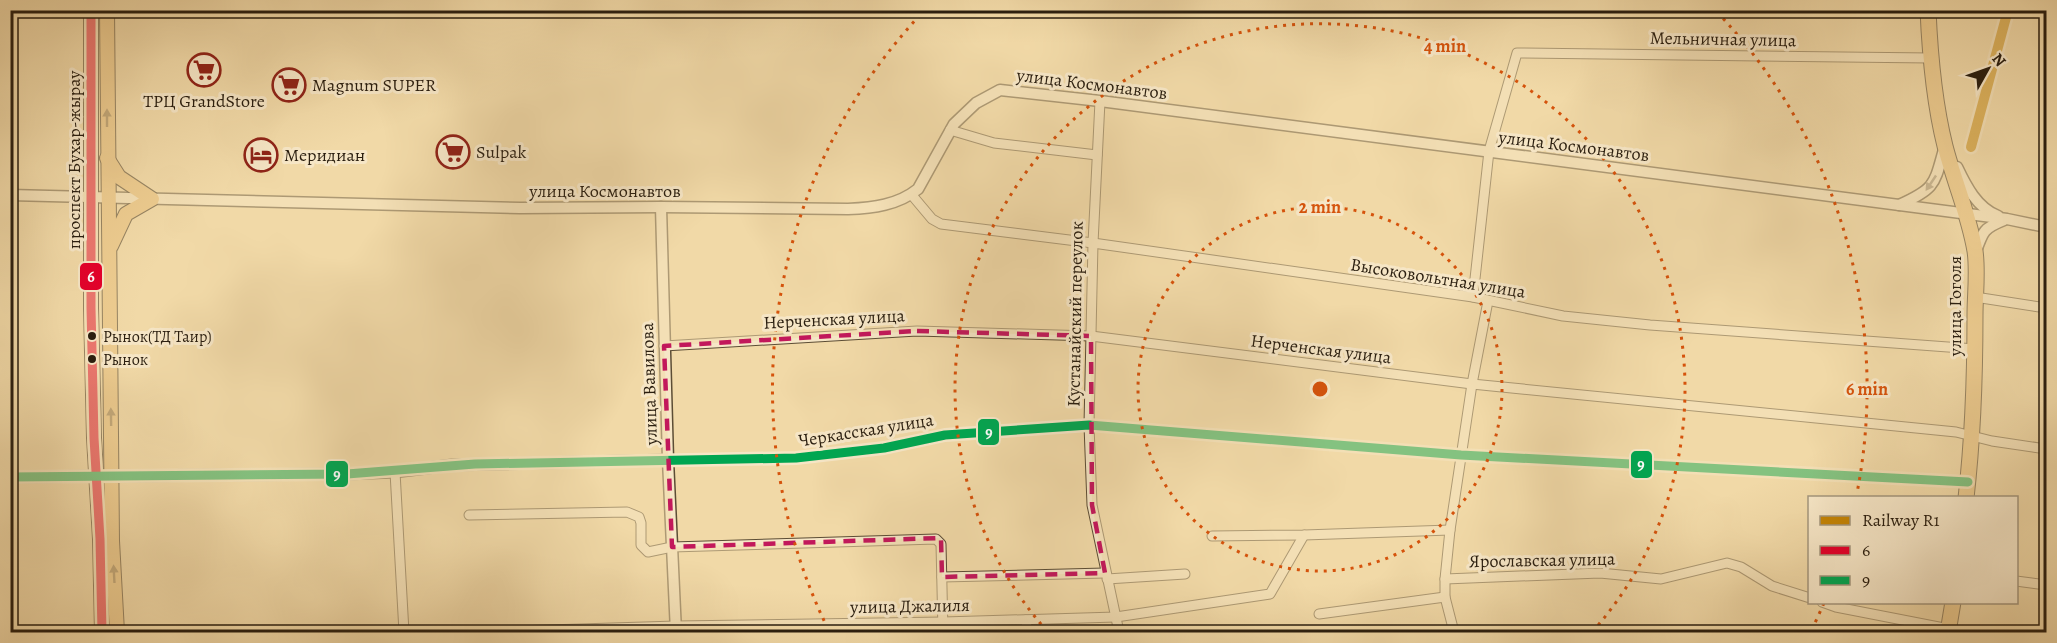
<svg xmlns="http://www.w3.org/2000/svg" width="2057" height="643" font-family="Alegreya,serif">
	<style>
		.lines { fill: none; stroke-linecap: round; stroke-linejoin: round }
		.minor-casing { stroke: #5c4d35; stroke-width: 11 }
		.tertiary-casing { stroke: #5c4d35; stroke-width: 13 }
		.primary-casing { stroke: #2a1e0f; stroke-width: 16 }
		.trunk-casing { stroke: #2a1e0f; stroke-width: 17 }
		.minor { stroke: #f6e6c6; stroke-width: 9 }
		.tertiary { stroke: #f6e6c6; stroke-width: 10 }
		.primary { stroke: #e8bc74; stroke-width: 14 }
		.trunk { stroke: #e8bc74; stroke-width: 15 }
		.bus-1-casing { stroke: #f6e6c6; stroke-width: 14 }
		.bus-2-casing { stroke: #f6e6c6; stroke-width: 14 }
		.bus-1 { stroke: #e4002b; stroke-width: 9 }
		.bus-2 { stroke: #00a651; stroke-width: 9 }
		.rail-1-casing { stroke: #f6e6c6; stroke-width: 15 }
		.rail-1 { stroke: #c48404; stroke-width: 10 }
		.oneway { fill: #896d42 }
		.oneway2 { fill: #9a8c74 }
		.marked { fill: none; stroke: #c2185b; stroke-width: 4.5; stroke-dasharray: 12 8; stroke-linejoin: round }
		.ring { fill: none; stroke: #d5530c; stroke-width: 3; stroke-dasharray: 3 6 }
		.bus-dot { fill: #2a1e0f; stroke: #f6e6c6; stroke-width: 2 }
		.labels { text-anchor: middle; stroke-width: 6; stroke-linejoin: round; paint-order: stroke }
		.bus-label { font-size: 16px; fill: #2a1e0f; stroke: #f6e6c6; text-anchor: start }
		.street-label { font-size: 18px; fill: #2a1e0f; stroke: #f6e6c6 }
		.poi-label { font-size: 18px; fill: #2a1e0f; stroke: #f6e6c6; text-anchor: start }
		.centre { fill: #d5530c; stroke: #f6e6c6; stroke-width: 3 }
		.ring-label { font-size: 18px; text-anchor: middle; font-weight: bold; fill: #d5530c; stroke: #f6e6c6; stroke-width: 6; stroke-linejoin: round; paint-order: stroke }
		.line-badge { stroke: #f6e6c6; stroke-width: 2 }
		.badge-label { font-size: 16px; text-anchor: middle; font-weight: bold; fill: #fff }
	</style>
	<rect width="100%" height="100%" fill="#f1d9a7"/>
	<filter id="stains"><feTurbulence type="fractalNoise" baseFrequency=".00333" numOctaves="4"/><feColorMatrix values="0 0 0 0 .2 0 0 0 0 .09 0 0 0 0 .02 0 0 0 .5 -.17"/></filter>
	<radialGradient id="worn" r=".72"><stop offset=".6" stop-color="#630" stop-opacity="0"/><stop offset="1" stop-color="#630" stop-opacity=".3"/></radialGradient>
	<g class="lines">
		<g class="minor-casing">
			<g id="minor">
				<polyline points="1100,101 1093,243 1089,425 1092,505 1119,632"/>
				<polyline points="950,130 994,143 1097,155"/>
				<polyline points="911,194 932,219 941,224 1093,243 1473,297 1563,316 1650,325 1975,349"/>
				<polyline points="1473,297 1489,151 1517,53 1930,58"/>
				<polyline points="1975,297 2046,308"/>
				<polyline points="664,346 917,331 1091,336 1472,384 1956,432 1992,441 2046,449"/>
				<polyline points="668,460 796,458 884,448 945,435 1089,425 1461,455 1968,482"/>
				<polyline points="395,472 404,632"/>
				<polyline points="469,515 627,512 639,517 641,523 641,545 648,552 672,547 936,539 941,544 943,632"/>
				<polyline points="1212,536 1304,535 1450,530"/>
				<polyline points="942,577 1105,573"/>
				<polyline points="1107,579 1185,574"/>
				<polyline points="1445,579 1600,573 1661,579 1727,563 1741,567 1772,586 1810,598"/>
				<polyline points="2016,581 2046,585"/>
				<polyline points="1822,602 1836,607 1949,629"/>
				<polyline points="1319,614 1445,597"/>
				<polyline points="1026,620 1027,632"/>
				<polyline points="482,632 676,626 943,622 1116,617 1270,594 1304,535"/>
				<polyline points="1454,632 1445,597 1445,579 1450,530 1472,384 1488,301"/>
			</g>
		</g>
		<g class="tertiary-casing">
			<g id="tertiary">
				<path d="M1957,167C1966,186 1977,208 1998,216"/>
				<path d="M10,195L520,208L661,207L848,209C873,208 898,205 918,189L954,124L976,103L1000,90L1100,101L2007,219L2046,227"/>
				<path d="M1899,205C1937,188 1934,184 1945,146"/>
				<polyline points="661,207 668,460 676,632"/>
				<path d="M1976,251C1983,231 1984,228 2004,220"/>
				<polyline points="10,477 347,474 395,472 452,465 668,460"/>
			</g>
		</g>
		<g class="primary-casing">
			<g id="primary">
				<polyline points="91,10 91,308 94,438 100,539 102,632"/>
				<polyline points="107,10 112,541 117,632"/>
				<polyline points="107,158 119,177 152,199 126,214 111,246"/>
			</g>
		</g>
		<g class="trunk-casing">
			<g id="trunk">
				<path d="M1928,10C1930,56 1934,102 1945,146C1954,181 1969,215 1975,251C1978,271 1975,295 1975,315C1975,376 1973,437 1966,498"/>
				<polyline points="1948,632 1953,602"/>
			</g>
		</g>
		<use href="#minor" class="minor"/>
		<use href="#tertiary" class="tertiary"/>
		<use href="#primary" class="primary"/>
		<use href="#trunk" class="trunk"/>
		<g class="bus-1-casing">
			<polyline id="bus-1" points="91,10 91,308 94,438 100,539 102,632"/>
		</g>
		<g class="bus-2-casing">
			<polyline id="bus-2" points="10,477 347,474 475,464 796,458 884,448 945,435 1089,425 1461,455 1968,482"/>
		</g>
		<use href="#bus-1" class="bus-1"/>
		<use href="#bus-2" class="bus-2"/>
		<g class="rail-1-casing">
			<polyline id="rail-1" points="1971,147 2008,10"/>
		</g>
		<use href="#rail-1" class="rail-1"/>
	</g>
	<defs><path id="oneway-solid" d="M-6-.8H1V-3.2L6.5 0L1 3.2V.8H-6Z" transform="scale(1.5)"/></defs>
	<g class="oneway">
		<use href="#oneway-solid" transform="translate(107 118) rotate(-90)"/>
		<use href="#oneway-solid" transform="translate(111 417) rotate(-91)"/>
		<use href="#oneway-solid" transform="translate(114 574) rotate(-93)"/>
	</g>
	<use class="oneway2" href="#oneway-solid" transform="translate(1931 183) rotate(124)"/>
	<path d="M0 0H2057V643H0ZM917,331L1091,336L1092,505L1105,573L942,577L941,538L672,547L664,346Z" fill="#f1d9a7" fill-opacity=".55" fill-rule="evenodd"/>
	<path class="marked" d="M917,331L1091,336L1092,505L1105,573L942,577L941,538L672,547L664,346Z"/>
	<g class="ring">
		<circle cx="1320" cy="389" r="182"/>
		<path d="M1047 631A365 365 0 1 1 1593 631"/>
		<path d="M1824 603A547 547 0 0 1 1812 629M828 629A547 547 0 0 1 923 12M1717 12A547 547 0 0 1 1857 493"/>
	</g>
	<defs>
		<g id="supermarket-ring" transform="scale(1.725)"><circle r="9.5" fill="#f6e6c6" stroke="#8f2418" stroke-width="1.5"/><path d="M-6-5.5h2.5l.6 2H6L4.5 2H-2.5L-4.4-4H-6ZM-1.5 3.2a1.3 1.3 0 1 0 .1 0ZM3 3.2a1.3 1.3 0 1 0 .1 0Z" fill="#8f2418"/></g>
		<g id="hotel-ring" transform="scale(1.725)"><circle r="9.5" fill="#f6e6c6" stroke="#8f2418" stroke-width="1.5"/><path d="M-6-4.5h1.5V1H6V5H4.5V3h-9V5H-6ZM-4 0a1.8 1.8 0 1 1 3.6 0ZM.5 0V-2.5h3Q6-2.5 6 0Z" fill="#8f2418"/></g>
	</defs>
	<g fill-rule="evenodd">
		<use href="#supermarket-ring" x="204" y="70"/>
		<use href="#supermarket-ring" x="289" y="85"/>
		<use href="#supermarket-ring" x="453" y="152"/>
		<use href="#hotel-ring" x="261" y="155"/>
	</g>
	<g class="bus-dot">
		<circle cx="92" cy="336" r="5"/>
		<circle cx="92" cy="359" r="5"/>
	</g>
	<g class="labels">
		<g class="bus-label">
			<text x="103" y="342">Рынок(ТД Таир)</text>
			<text x="103" y="365">Рынок</text>
		</g>
		<g class="street-label">
			<text transform="translate(1723 39) rotate(1)" y="6">Мельничная улица</text>
			<text transform="translate(1092 84) rotate(7)" y="6">улица Космонавтов</text>
			<text transform="translate(1574 146) rotate(7)" y="6">улица Космонавтов</text>
			<text transform="translate(74 160) rotate(-90)" y="6">проспект Бухар-жырау</text>
			<text x="605" y="197">улица Космонавтов</text>
			<text transform="translate(1438 278) rotate(9)" y="6">Высоковольтная улица</text>
			<text transform="translate(1955 306) rotate(-90)" y="6">улица Гоголя</text>
			<text transform="translate(1075 314) rotate(-89)" y="6">Кустанайский переулок</text>
			<text transform="translate(834 319) rotate(-3)" y="6">Нерченская улица</text>
			<text transform="translate(1321 349) rotate(7)" y="6">Нерченская улица</text>
			<text transform="translate(649 384) rotate(-92)" y="6">улица Вавилова</text>
			<text transform="translate(866 430) rotate(-9)" y="6">Черкасская улица</text>
			<text transform="translate(1542 560) rotate(-1)" y="6">Ярославская улица</text>
			<text transform="translate(910 606) rotate(-1)" y="6">улица Джалиля</text>
		</g>
		<g class="poi-label">
			<text x="312" y="91">Magnum SUPER</text>
			<text x="204" y="107" text-anchor="middle">ТРЦ GrandStore</text>
			<text x="476" y="158">Sulpak</text>
			<text x="284" y="161">Меридиан</text>
		</g>
	</g>
	<circle cx="1320" cy="389" r="9" class="centre"/>
	<g class="ring-label">
		<text x="1445" y="52">4 min</text>
		<text x="1320" y="213">2 min</text>
		<text x="1867" y="395">6 min</text>
	</g>
	<g class="line-badge">
		<rect x="79" y="262" width="24" height="29" rx="6" fill="#e4002b"/>
		<rect x="977" y="418" width="23" height="28" rx="6" fill="#00a651"/>
		<rect x="1630" y="450" width="23" height="29" rx="6" fill="#00a651"/>
		<rect x="325" y="460" width="24" height="28" rx="6" fill="#00a651"/>
	</g>
	<g class="badge-label">
		<text x="91" y="282">6</text>
		<text x="989" y="438">9</text>
		<text x="1641" y="470">9</text>
		<text x="337" y="480">9</text>
	</g>
	<rect width="2057" height="643" fill="none" stroke="#f1d9a7" stroke-width="36"/>
	<rect x="12" y="12" width="2033" height="619" fill="none" stroke="#2a1e0f" stroke-width="3"/>
	<rect x="18" y="18" width="2021" height="607" fill="none" stroke="#2a1e0f" stroke-width="1.5"/>
	<rect x="1808" y="496" width="210" height="108" fill="#f6e6c6" stroke="#a4967d" stroke-width="1.5"/>
	<rect x="1820" y="516" width="30" height="9" fill="#c48404" stroke="#a4967d" stroke-width="1.5"/>
	<text x="1862" y="526" font-size="18" fill="#2a1e0f">Railway R1</text>
	<rect x="1820" y="546" width="30" height="9" fill="#e4002b" stroke="#a4967d" stroke-width="1.5"/>
	<text x="1862" y="556" font-size="18" fill="#2a1e0f">6</text>
	<rect x="1820" y="576" width="30" height="9" fill="#00a651" stroke="#a4967d" stroke-width="1.5"/>
	<text x="1862" y="586" font-size="18" fill="#2a1e0f">9</text>
	<g transform="translate(1988 69) rotate(50)" stroke="#f6e6c6" stroke-width="4.5" paint-order="stroke">
	<path d="M0-4.5L10 22L0 15L-10 22Z" fill="#2a1e0f"/>
	<text y="-9" font-size="16" font-weight="bold" text-anchor="middle" fill="#2a1e0f">N</text>
	</g>
	<rect width="100%" height="100%" filter="url(#stains)"/>
	<rect width="100%" height="100%" fill="url(#worn)"/>
</svg>
